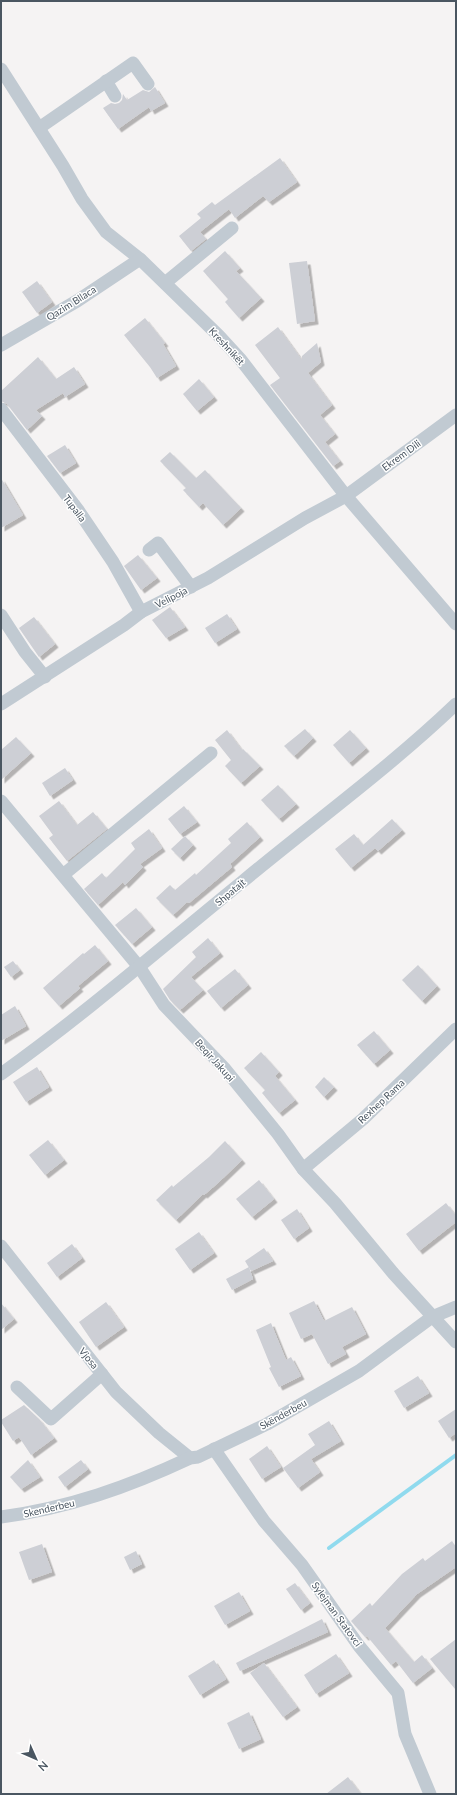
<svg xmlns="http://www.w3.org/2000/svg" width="457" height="1795" font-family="Lato,sans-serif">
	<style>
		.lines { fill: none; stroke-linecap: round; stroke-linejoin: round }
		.stream { stroke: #90daee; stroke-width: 4 }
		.building { fill: #cdcfd5; filter: url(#shadow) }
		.street { stroke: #c1cad2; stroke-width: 13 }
		.labels { text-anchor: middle; stroke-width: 3; stroke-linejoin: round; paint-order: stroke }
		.street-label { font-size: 10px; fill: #4a5661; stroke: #fff }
	</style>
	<defs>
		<filter id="shadow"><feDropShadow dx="3.5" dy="3.5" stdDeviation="0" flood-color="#0004"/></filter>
	</defs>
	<rect width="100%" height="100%" fill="#f5f3f3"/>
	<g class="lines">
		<polyline class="stream" points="329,1548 456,1455"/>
	</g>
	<g class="building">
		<polygon points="155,87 165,103 151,111 149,107 118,129 103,108 111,103 115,104 119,103 122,100 123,94 127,100 143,90 149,92"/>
		<polygon points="280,158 297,182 269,202 263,196 235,218 229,209 200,232 206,239 191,251 179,236 201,218 197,214 212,202 215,205"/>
		<polygon points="225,251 240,268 236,271 261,298 239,318 225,302 228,299 203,271"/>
		<polygon points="307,261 315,321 297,324 289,263"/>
		<polygon points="37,281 52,302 37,313 22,292"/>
		<polygon points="145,318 165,343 163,344 176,366 157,378 150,367 124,335"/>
		<polygon points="278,327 302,360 302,356 317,343 321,362 308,373 332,405 320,415 335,434 325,442 340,461 333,466 270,385 280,378 255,345"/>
		<polygon points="38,357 56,379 74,367 85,384 65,397 63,393 36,410 42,416 27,430 7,404 1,401 1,391"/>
		<polygon points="199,379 214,397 197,411 183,394"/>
		<polygon points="65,445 76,463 60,473 47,456"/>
		<polygon points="170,452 196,478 205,470 241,508 223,525 203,503 199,507 183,490 186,488 160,461"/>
		<polygon points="1,478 23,515 1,528"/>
		<polygon points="138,555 157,578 141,590 124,566"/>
		<polygon points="170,607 185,627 166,638 152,620"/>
		<polygon points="227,614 237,629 215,643 205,628"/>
		<polygon points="34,617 55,644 39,657 19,628"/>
		<polygon points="305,729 313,738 294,756 284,746"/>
		<polygon points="227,730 242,750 243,749 260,766 241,783 225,766 231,760 215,740"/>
		<polygon points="350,730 366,748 349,763 333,745"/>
		<polygon points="16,737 31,753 1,780 1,750"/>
		<polygon points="65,768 73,780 50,796 42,783"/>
		<polygon points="278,785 296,804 279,819 261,800"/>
		<polygon points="59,801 77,825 93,812 107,829 67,861 49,838 53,835 39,816"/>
		<polygon points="184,806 197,822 180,834 168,819"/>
		<polygon points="392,819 402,830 378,851 375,848 351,868 335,849 354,834 363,845"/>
		<polygon points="247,822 260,837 230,864 232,867 189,903 187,902 173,915 156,898 170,885 175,890 195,873 196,875 231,843 228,839"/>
		<polygon points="149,829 162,848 140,864 143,867 125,885 123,882 98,905 84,889 102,873 106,878 135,849 131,843"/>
		<polygon points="185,836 193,845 180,858 171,849"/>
		<polygon points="136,908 152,927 132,944 115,925"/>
		<polygon points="208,938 220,953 191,977 203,990 180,1010 170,1000 163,989 196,957 192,952"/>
		<polygon points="95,945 108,961 78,986 80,988 59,1006 43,988 83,953 84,954"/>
		<polygon points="13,961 20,970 11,977 4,967"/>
		<polygon points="418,965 437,986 422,1001 402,980"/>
		<polygon points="235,969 248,985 221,1008 207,991"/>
		<polygon points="15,1006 26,1026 1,1041 1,1015"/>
		<polygon points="374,1031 390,1050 374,1064 357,1045"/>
		<polygon points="261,1052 279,1072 275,1076 295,1100 279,1113 262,1093 265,1090 244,1068"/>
		<polygon points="37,1067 49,1087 26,1102 13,1082"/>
		<polygon points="324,1077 334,1087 324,1097 315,1087"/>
		<polygon points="48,1140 64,1160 45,1175 29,1155"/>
		<polygon points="225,1141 242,1160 219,1182 204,1195 203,1194 176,1220 156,1200 172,1185 173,1187 209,1157"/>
		<polygon points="259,1180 274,1199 252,1217 236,1199"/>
		<polygon points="446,1203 456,1216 456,1222 419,1251 406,1234"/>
		<polygon points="297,1209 309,1228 294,1239 281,1220"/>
		<polygon points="199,1232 214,1253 190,1270 175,1249"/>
		<polygon points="72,1244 82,1258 57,1277 47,1263"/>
		<polygon points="264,1248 273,1261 251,1271 245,1261"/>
		<polygon points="249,1267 253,1279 232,1290 226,1279"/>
		<polygon points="314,1301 324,1321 352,1307 366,1334 342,1347 346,1354 328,1364 312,1334 301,1339 289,1313"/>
		<polygon points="106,1302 124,1327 96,1347 79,1322"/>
		<polygon points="1,1303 14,1319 1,1330"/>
		<polygon points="271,1323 286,1360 291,1357 301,1376 279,1387 269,1368 271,1367 256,1330"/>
		<polygon points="418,1376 429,1393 404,1408 394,1391"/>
		<polygon points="24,1405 39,1419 54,1438 31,1455 19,1437 13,1441 1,1422 1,1420"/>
		<polygon points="456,1409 456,1433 449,1438 438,1421"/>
		<polygon points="329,1421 341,1441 311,1459 320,1472 298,1488 283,1468 315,1445 308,1434"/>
		<polygon points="267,1446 281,1467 262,1479 249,1459"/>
		<polygon points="28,1460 40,1477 21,1489 10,1477"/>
		<polygon points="81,1460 88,1469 65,1487 58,1477"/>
		<polygon points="452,1541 456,1547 456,1567 417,1594 385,1628 414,1662 422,1655 432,1668 413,1683 396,1661 391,1665 367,1636 365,1637 351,1621 370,1603 372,1606 402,1574 423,1558 425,1561"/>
		<polygon points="42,1544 52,1572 29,1580 19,1552"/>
		<polygon points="136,1551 142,1564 130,1570 124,1557"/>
		<polygon points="295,1583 310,1603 301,1610 286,1589"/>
		<polygon points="239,1592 250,1611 225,1625 214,1606"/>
		<polygon points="322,1619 328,1632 240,1671 236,1663"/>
		<polygon points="456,1639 456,1690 430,1659"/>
		<polygon points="336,1654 349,1673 316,1694 304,1675"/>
		<polygon points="214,1660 226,1679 200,1695 188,1676"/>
		<polygon points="264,1663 297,1707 283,1717 250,1673"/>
		<polygon points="249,1712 261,1739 239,1749 227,1723"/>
		<polygon points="348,1777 361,1794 326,1794"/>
	</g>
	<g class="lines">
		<g class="street">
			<polyline points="1,69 63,166 82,199 106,232 140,259 219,336 241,360 346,496 456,624"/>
			<polyline points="106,81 115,96"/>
			<polyline points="39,128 133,63 148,84"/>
			<polyline points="165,283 232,228"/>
			<polyline points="1,345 77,301 140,259"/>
			<polyline points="1,409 78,510 113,562 141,612"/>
			<polyline points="149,550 158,543 191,587"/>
			<polyline points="1,615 25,652 45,677"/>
			<polyline points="1,704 124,625 141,612 208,578 305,518 346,496 456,415"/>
			<polyline points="1,801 140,968 164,1005 225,1069 278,1134 303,1169 335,1203 393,1273 456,1342"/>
			<polyline points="63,875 211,753"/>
			<path d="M1,1074C85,1014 162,947 242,882C313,823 389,768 456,704"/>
			<polyline points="303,1169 363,1119 456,1029"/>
			<polyline points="1,1246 116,1392 159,1433 190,1458"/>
			<polyline points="17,1387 51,1419 102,1374"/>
			<polyline points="214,1449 264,1521 302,1565 359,1646 398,1693 405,1734 430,1794"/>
			<path d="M1,1517C69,1508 128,1487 190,1458L198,1457L267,1424L359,1371L432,1317L456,1307"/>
		</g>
	</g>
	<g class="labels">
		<g class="street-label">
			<text transform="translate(71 303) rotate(-32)" y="4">Qazim Bllaca</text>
			<text transform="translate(227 346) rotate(47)" y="4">Kreshnikët</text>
			<text transform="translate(401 455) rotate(-36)" y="4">Ekrem Dili</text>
			<text transform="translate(75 508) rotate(53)" y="4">Tupalla</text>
			<text transform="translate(171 597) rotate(-27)" y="4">Velipoja</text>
			<text transform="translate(230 892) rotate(-40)" y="4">Shpatajt</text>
			<text transform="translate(215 1060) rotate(48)" y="4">Beqir Jakupi</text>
			<text transform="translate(381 1101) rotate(-43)" y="4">Rexhep Rama</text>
			<text transform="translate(89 1358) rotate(51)" y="4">Vjosa</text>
			<text transform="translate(283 1414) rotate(-29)" y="4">Skënderbeu</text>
			<text transform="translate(49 1508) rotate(-13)" y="4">Skenderbeu</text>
			<text transform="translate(337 1614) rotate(54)" y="4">Sylejman Statovci</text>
		</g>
	</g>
	<rect width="457" height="1795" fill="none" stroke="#4a5661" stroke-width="4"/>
	<g transform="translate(36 1759) rotate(135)" stroke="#ffffff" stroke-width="3" paint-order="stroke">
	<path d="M0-3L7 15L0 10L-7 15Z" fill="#4a5661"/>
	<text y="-6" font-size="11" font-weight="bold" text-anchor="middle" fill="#4a5661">N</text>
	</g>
</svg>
